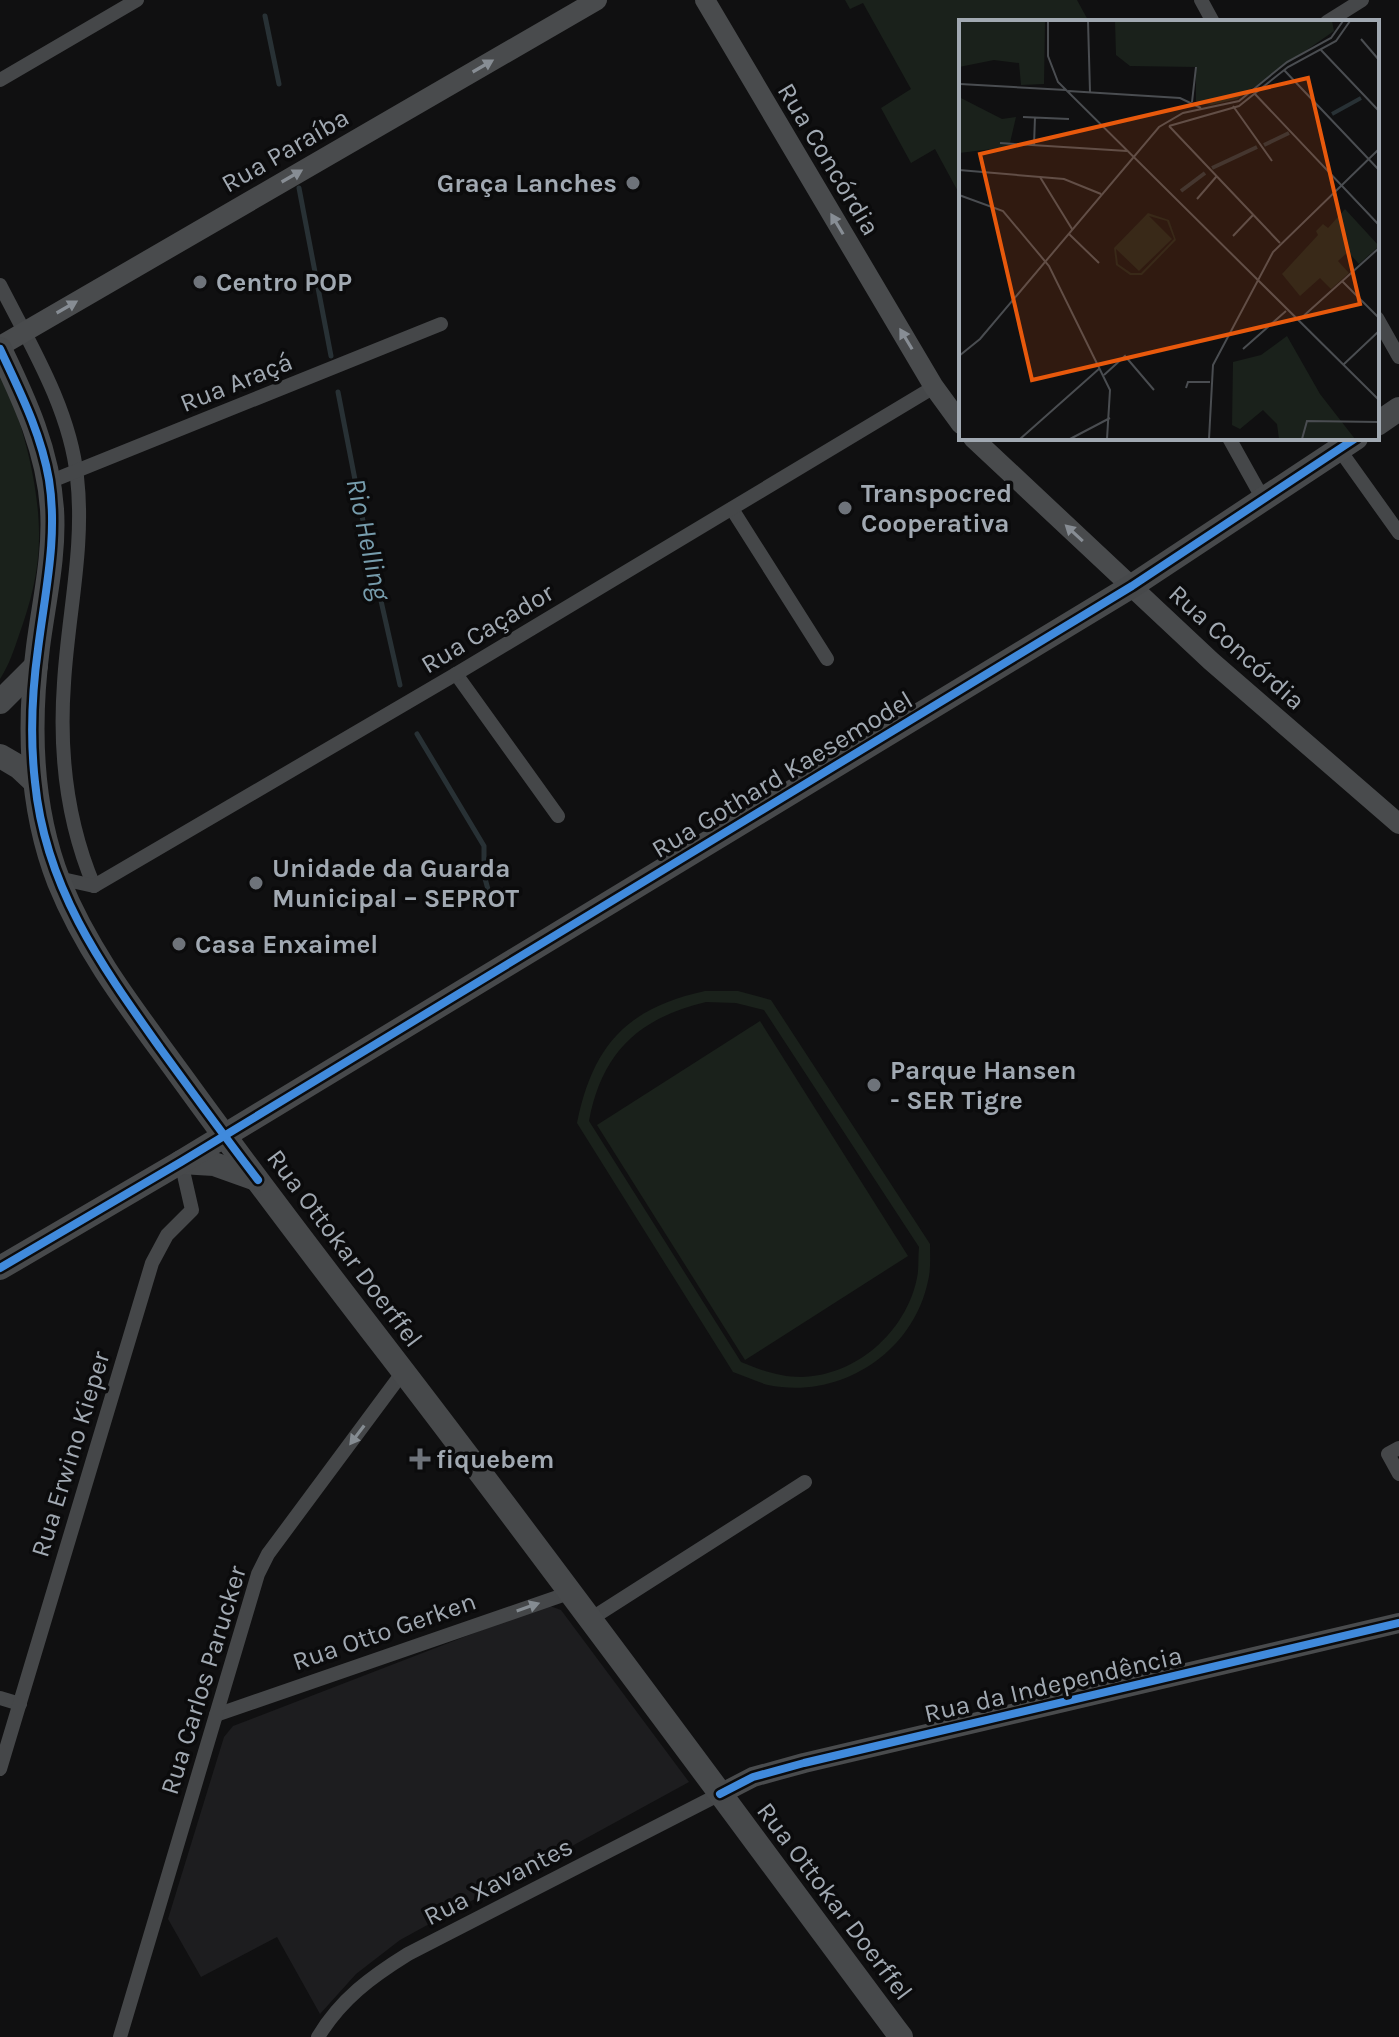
<svg xmlns="http://www.w3.org/2000/svg" width="1399" height="2037" font-family="Karla,sans-serif">
	<style>
		.built { fill: #1d1d1f }
		.green { fill: #1a211b; fill-rule: evenodd }
		.lines { fill: none; stroke-linecap: round; stroke-linejoin: round }
		.stream { stroke: #283135; stroke-width: 5 }
		.street { stroke: #454749; stroke-width: 14 }
		.secondary { stroke: #494b4d; stroke-width: 20 }
		.primary { stroke: #47494b; stroke-width: 24 }
		.cycleway-casing { stroke: #0b0b0c; stroke-width: 13 }
		.cycleway { stroke: #408adc; stroke-width: 8 }
		.oneway { fill: #878d94 }
		.oneway2 { fill: #858c92 }
		.poi-dot { fill: #6e737a; stroke: #0b0b0c; stroke-width: 3 }
		.labels { text-anchor: middle; stroke-width: 7; stroke-linejoin: round; paint-order: stroke }
		.street-label { font-size: 26px; fill: #a1a9b2; stroke: #0b0b0c }
		.poi-label { font-size: 26px; font-weight: bold; fill: #a1a9b2; stroke: #0b0b0c; text-anchor: start }
		.water-label { font-size: 28px; font-style: italic; fill: #779dad; stroke: #0b0b0c }
		.inset-river { fill: none; stroke: #283135; stroke-width: 4 }
		.inset-road { fill: none; stroke: #4a4d51; stroke-width: 2 }
		.view { fill: #e8590c; fill-opacity: 0.15; stroke: #e8590c; stroke-width: 4 }
		.inset-edge { fill: none; stroke: #a1a9b2; stroke-width: 4 }
	</style>
	<rect width="100%" height="100%" fill="#101011"/>
	<polygon class="built" points="547,1605 561,1610 689,1782 400,1940 356,1974 320,2014 277,1937 201,1977 168,1919 224,1737 233,1726"/>
	<g class="green">
		<polygon points="845,0 1077,0 1089,22 961,22 961,197 935,149 911,163 881,108 911,89 863,3 850,9"/>
		<path d="M0,372C22,418 40,487 39,539C39,571 30,605 19,635C14,650 9,665 0,679Z"/>
		<path d="M705,991H738L771,1000L930,1244C930,1256 931,1270 928,1281C913,1353 840,1400 768,1385C757,1382 745,1376 733,1372L577,1123C593,1045 627,1008 705,991ZM706,1002L736,1003L764,1010L919,1247C918,1257 919,1269 917,1278C906,1332 856,1376 801,1377C780,1377 760,1370 741,1362L589,1121C602,1052 639,1018 706,1002Z"/>
		<polygon points="760,1021 908,1256 745,1360 597,1125"/>
	</g>
	<g class="lines">
		<g class="stream">
			<polyline points="265,16 279,84"/>
			<polyline points="299,188 331,356"/>
			<polyline points="338,392 363,521 400,685"/>
			<polyline points="417,734 484,846 484,875 491,900"/>
		</g>
		<g class="street">
			<polyline points="1201,0 1213,22"/>
			<polyline points="1327,22 1362,0"/>
			<polyline points="0,80 137,0"/>
			<path d="M0,285C30,344 70,409 77,477C85,546 68,614 64,683C59,752 67,822 94,886"/>
			<polyline points="1377,318 1399,357"/>
			<polyline points="1229,438 1263,499"/>
			<polyline points="1339,449 1399,533"/>
			<polyline points="49,482 441,324"/>
			<polyline points="732,509 827,659"/>
			<polyline points="456,674 558,816"/>
			<polyline points="58,878 94,886 456,674 934,387"/>
			<polyline points="1399,1448 1388,1454 1399,1474"/>
			<polyline points="589,1620 805,1482"/>
			<polyline points="0,1698 20,1704"/>
			<polyline points="216,1715 569,1593"/>
			<polyline points="0,1769 152,1263 167,1235 192,1210 181,1162"/>
			<polyline points="120,2037 258,1574 268,1554 403,1372"/>
			<path d="M318,2037C341,1999 371,1977 408,1954L720,1794"/>
		</g>
		<g class="secondary">
			<polyline points="705,0 934,387 961,424"/>
			<polyline points="0,346 597,0"/>
			<polyline points="973,438 1211,661 1399,824"/>
			<polyline points="720,1794 753,1777 804,1763 1399,1623"/>
		</g>
		<g class="primary">
			<path d="M0,349C25,401 48,451 52,509C55,555 44,601 38,647C28,725 30,808 59,882C88,954 135,1013 180,1075C248,1169 318,1261 389,1353C563,1579 731,1809 901,2037"/>
			<polyline points="1377,424 1399,409"/>
			<polyline points="0,702 36,666"/>
			<polyline points="0,756 19,767 35,782"/>
			<polyline points="181,1162 214,1164 256,1179"/>
			<polyline points="0,1268 181,1162 1132,586 1356,438"/>
		</g>
		<g class="cycleway-casing">
			<g id="cycleway">
				<path d="M0,349C20,392 41,433 49,480C58,537 45,592 38,649C32,692 30,738 35,782C45,887 101,965 160,1048C192,1092 224,1136 258,1180"/>
				<polyline points="0,1268 181,1162 1132,586 1356,438"/>
				<polyline points="720,1794 753,1777 804,1763 1399,1623"/>
			</g>
		</g>
		<use href="#cycleway" class="cycleway"/>
	</g>
	<defs><path id="oneway-solid" d="M-6-.8H1V-3.2L6.5 0L1 3.2V.8H-6Z" transform="scale(2)"/></defs>
	<g class="oneway">
		<use href="#oneway-solid" transform="translate(483 66) rotate(-30)"/>
		<use href="#oneway-solid" transform="translate(292 176) rotate(-30)"/>
		<use href="#oneway-solid" transform="translate(837 224) rotate(-121)"/>
		<use href="#oneway-solid" transform="translate(67 307) rotate(-30)"/>
		<use href="#oneway-solid" transform="translate(906 339) rotate(-121)"/>
		<use href="#oneway-solid" transform="translate(1074 533) rotate(-137)"/>
	</g>
	<g class="oneway2">
		<use href="#oneway-solid" transform="translate(357 1435) rotate(127)"/>
		<use href="#oneway-solid" transform="translate(528 1607) rotate(-19)"/>
	</g>
	<g class="poi-dot">
		<circle cx="633" cy="183" r="8"/>
		<circle cx="200" cy="282" r="8"/>
		<circle cx="845" cy="508" r="8"/>
		<circle cx="256" cy="883" r="8"/>
		<circle cx="179" cy="944" r="8"/>
		<circle cx="874" cy="1085" r="8"/>
		<path d="M416 1447h8v8h8v8h-8v8h-8v-8h-8v-8h8z"/>
	</g>
	<g class="labels">
		<g class="street-label">
			<text transform="translate(285 150) rotate(-30)" y="9">Rua Paraíba</text>
			<text transform="translate(829 159) rotate(59)" y="9">Rua Concórdia</text>
			<text transform="translate(236 382) rotate(-22)" y="9">Rua Araçá</text>
			<text transform="translate(487 628) rotate(-31)" y="9">Rua Caçador</text>
			<text transform="translate(1237 647) rotate(42)" y="9">Rua Concórdia</text>
			<text transform="translate(782 774) rotate(-31)" y="9">Rua Gothard Kaesemodel</text>
			<text transform="translate(345 1248) rotate(53)" y="9">Rua Ottokar Doerffel</text>
			<text transform="translate(70 1454) rotate(-73)" y="9">Rua Erwino Kieper</text>
			<text transform="translate(384 1631) rotate(-19)" y="9">Rua Otto Gerken</text>
			<text transform="translate(203 1680) rotate(-73)" y="9">Rua Carlos Parucker</text>
			<text transform="translate(1053 1684) rotate(-13)" y="9">Rua da Independência</text>
			<text transform="translate(498 1881) rotate(-27)" y="9">Rua Xavantes</text>
			<text transform="translate(835 1901) rotate(53)" y="9">Rua Ottokar Doerffel</text>
		</g>
		<g class="poi-label">
			<text x="617" y="192" text-anchor="end">Graça Lanches</text>
			<text x="216" y="291">Centro POP</text>
			<text x="861" y="502">Transpocred<tspan x="861" dy="30">Cooperativa</tspan></text>
			<text x="272" y="877">Unidade da Guarda<tspan x="272" dy="30">Municipal – SEPROT</tspan></text>
			<text x="195" y="953">Casa Enxaimel</text>
			<text x="890" y="1079">Parque Hansen<tspan x="890" dy="30">- SER Tigre</tspan></text>
			<text x="436" y="1468">fiquebem</text>
		</g>
		<g class="water-label">
			<text transform="translate(369 539) rotate(78)" y="10">Rio Helling</text>
		</g>
	</g>
	<g transform="translate(959 20)">
		<rect width="420" height="420" fill="#101011"/>
		<path d="M0,1H86L85,64L62,65L60,43L35,40L0,47ZM156,1H373L375,11L278,79L252,85L237,81V47L171,46L157,35ZM0,77L43,99L57,97L50,127L0,133ZM386,189L420,226L400,244L389,232L379,241L390,253L372,269L361,258L341,276L323,254L359,215L357,211L364,204L369,208ZM189,193L210,200L217,220L183,255H171L157,245L155,228ZM190,196L208,201L215,219L182,253H172L159,244L157,229L180,251L213,219ZM328,316L361,374L396,419H320L318,404L304,390L281,409L273,405L274,342L302,335Z" fill="#1a211b" fill-rule="evenodd"/>
		<path class="inset-river" d="M373,94L402,78M305,125L330,113M253,148L298,127M222,171L246,153"/>
		<path class="inset-road" d="M89,1V36L99,62L420,380M129,1L131,72M402,19L420,40M362,30L420,91M325,50L420,150M1,64L107,70M109,71L221,78L242,88M295,73L420,205M233,82L237,47M274,86L313,141M64,97L110,99M210,106L280,86L329,47L377,21L391,1M210,106L321,223M41,123L168,131M75,125L76,97M0,150L105,159L142,174M81,157L113,209M0,175L44,191L90,246L151,370L148,419M238,179L257,157M110,214L140,243M274,216L294,195M383,261L420,298M340,300L420,228M284,329L327,291M0,336L21,319L200,107L224,93L280,81L328,42L372,18L384,1M384,345L420,311M145,355L166,336L195,370M227,368L229,362H251M61,419L141,348M111,419L151,398M250,419L254,345L314,232L420,129M343,419L348,401L420,402"/>
		<path class="view" d="M349,58L401,284L73,360L21,134Z"/>
		<rect width="420" height="420" class="inset-edge"/>
	</g>
</svg>
